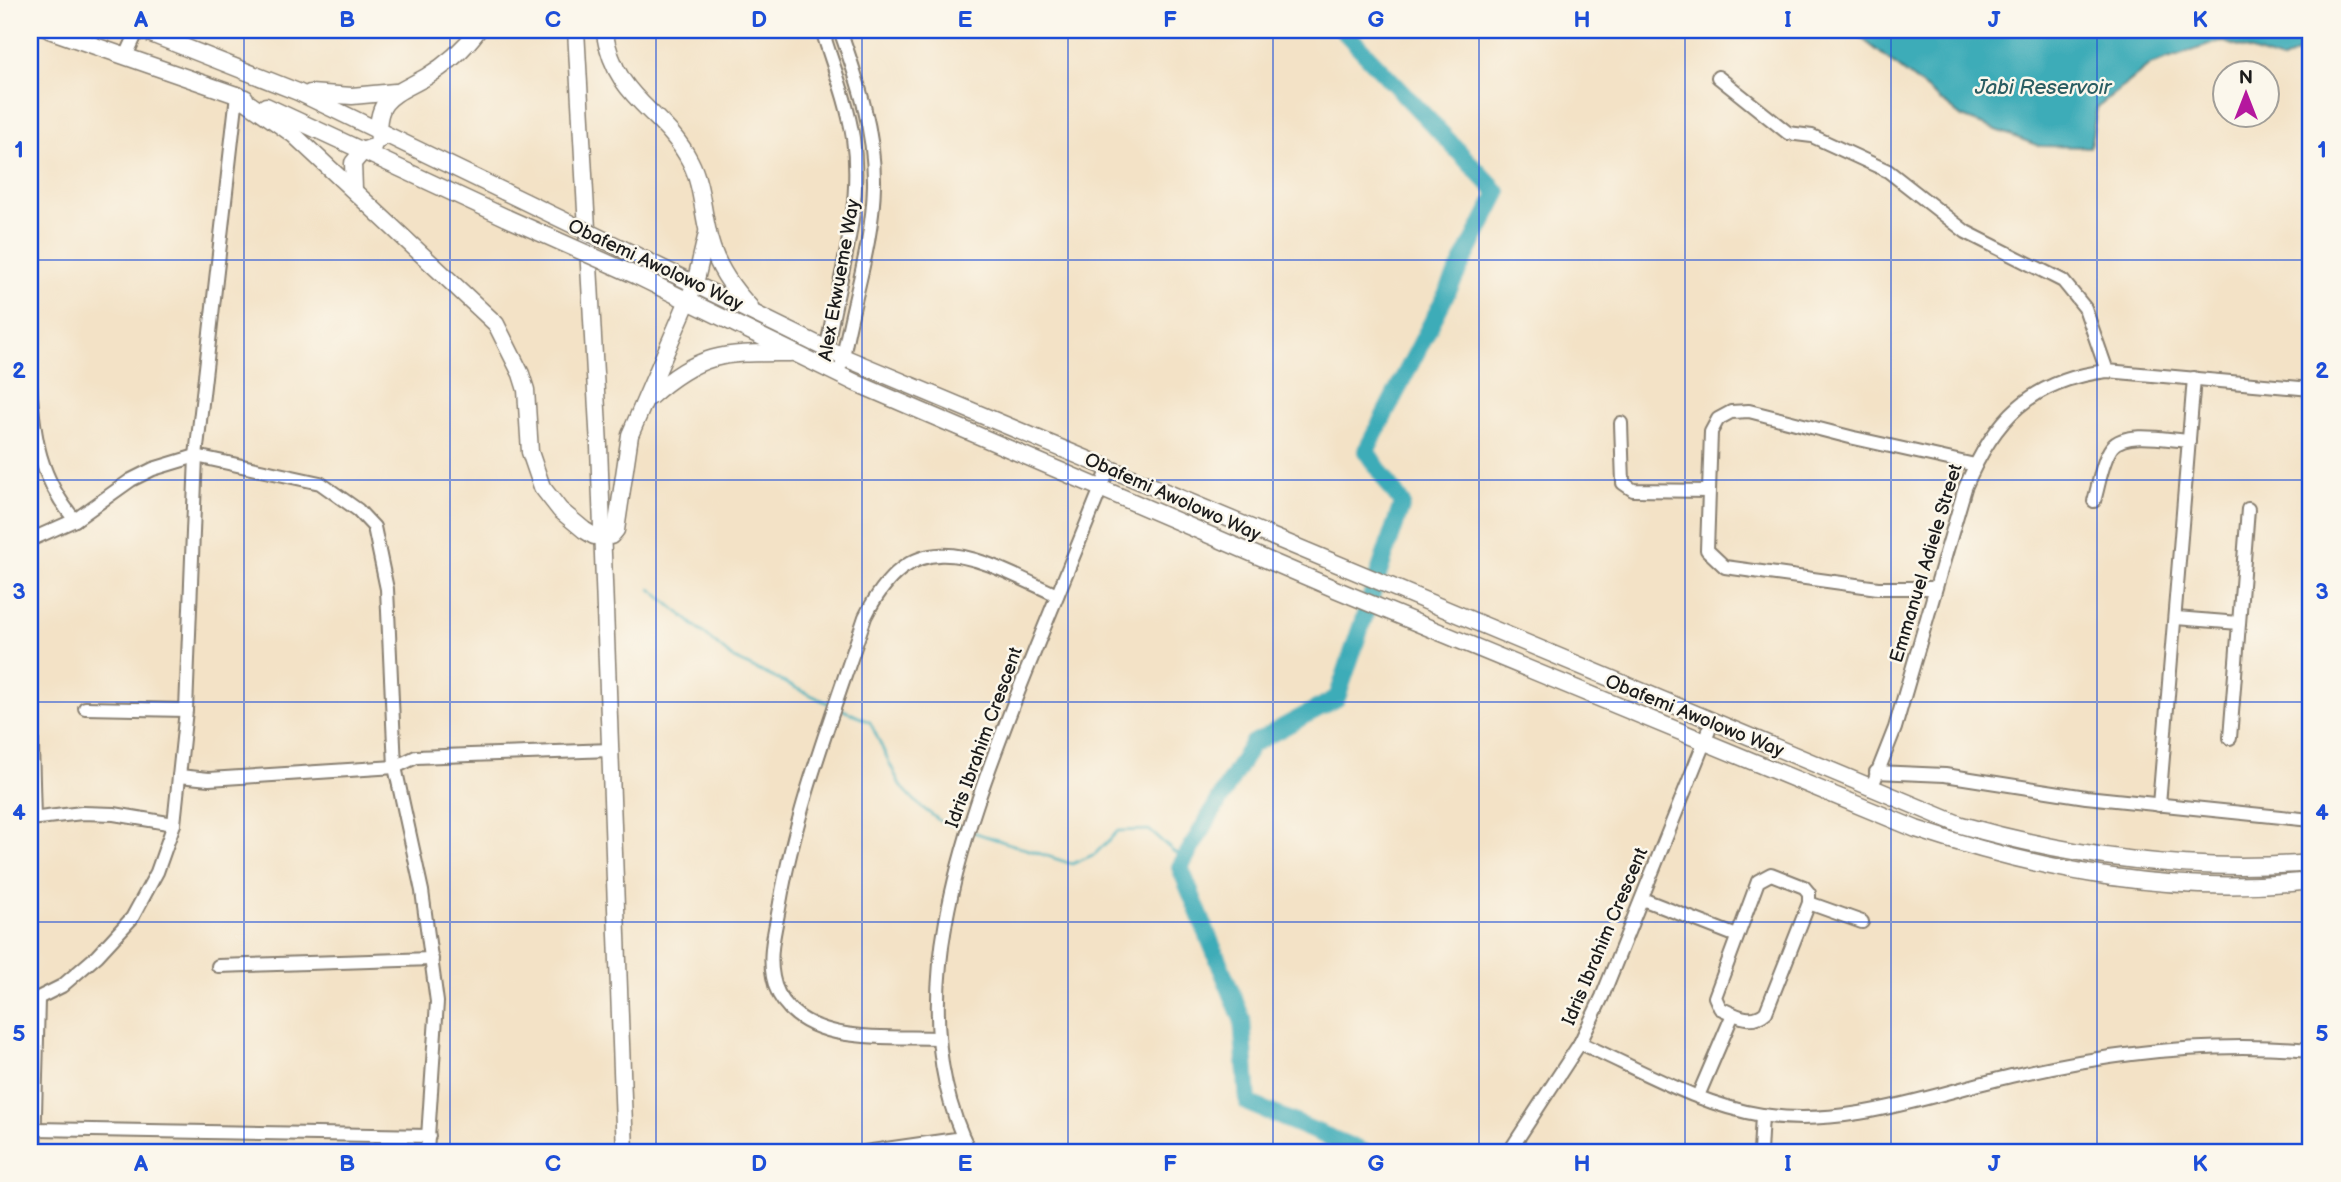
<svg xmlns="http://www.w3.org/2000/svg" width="2341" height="1182" font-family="'Balsamiq Sans',sans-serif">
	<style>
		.water { fill: #3cacb8; stroke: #2c646a; stroke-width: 2 }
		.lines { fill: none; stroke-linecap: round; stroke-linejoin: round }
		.stream { stroke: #3cacb8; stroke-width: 2.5 }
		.river { stroke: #3cacb8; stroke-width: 18 }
		.minor-casing { stroke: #887f71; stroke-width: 16 }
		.major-casing { stroke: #887f71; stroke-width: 19 }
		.minor { stroke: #fff; stroke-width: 12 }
		.major { stroke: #fff; stroke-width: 16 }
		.major-bridge-casing { stroke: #887f71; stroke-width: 19; stroke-linecap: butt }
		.major-bridge { stroke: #fff; stroke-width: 16 }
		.grid { fill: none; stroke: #1d4ed8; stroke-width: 2; stroke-opacity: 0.55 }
		.labels { text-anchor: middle; stroke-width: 5; stroke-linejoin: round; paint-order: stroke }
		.street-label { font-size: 19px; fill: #1c1c1c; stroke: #fbf7ec }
		.water-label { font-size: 21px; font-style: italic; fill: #2a5d62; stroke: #fbf7ec }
		.neatline { fill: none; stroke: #1d4ed8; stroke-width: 2.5 }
		.grid-label { font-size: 23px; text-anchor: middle; font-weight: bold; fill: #1d4ed8 }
	</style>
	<rect width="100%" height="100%" fill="#fbf7ec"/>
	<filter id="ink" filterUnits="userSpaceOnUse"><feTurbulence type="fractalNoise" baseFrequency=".0143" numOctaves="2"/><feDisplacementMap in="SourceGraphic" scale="14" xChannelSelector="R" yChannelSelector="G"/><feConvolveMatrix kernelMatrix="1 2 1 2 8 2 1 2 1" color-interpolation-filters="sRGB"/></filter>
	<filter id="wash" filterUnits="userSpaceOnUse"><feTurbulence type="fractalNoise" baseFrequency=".00686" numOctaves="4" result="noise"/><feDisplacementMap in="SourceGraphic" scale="28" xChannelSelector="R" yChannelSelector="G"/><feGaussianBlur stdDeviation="1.57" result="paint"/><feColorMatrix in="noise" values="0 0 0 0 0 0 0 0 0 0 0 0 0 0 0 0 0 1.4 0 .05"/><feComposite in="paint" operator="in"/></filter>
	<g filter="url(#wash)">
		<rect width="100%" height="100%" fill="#f3e2c6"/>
		<polygon class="water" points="1851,30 2311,30 2311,46 2281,61 2221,41 2150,65 2097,108 2090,147 2039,146 1962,117"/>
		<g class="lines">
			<g class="stream">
				<polyline points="651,589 734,659 830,704"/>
				<polyline points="839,708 870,722 900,785 920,806 940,821 964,828"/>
				<polyline points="973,832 1072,864 1095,854 1118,831 1149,830 1174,852 1186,856"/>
			</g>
			<polyline class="river" points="1343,30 1498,193 1366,451 1402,504 1337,698 1252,744 1180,867 1242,1019 1248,1103 1364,1152"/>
		</g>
	</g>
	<g filter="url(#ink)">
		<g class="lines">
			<g class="minor-casing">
				<g id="minor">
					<path d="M822,30C833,66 847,100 853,138C864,216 834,290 824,366"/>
					<path d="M840,30C858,81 875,131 874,185C873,246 851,305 842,364"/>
					<polyline points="126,56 138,30"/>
					<polyline points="1718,77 1788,133 1812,136 1888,171 1966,232 2063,281 2085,308 2107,371"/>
					<path d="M30,384C34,438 39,477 75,520"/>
					<polyline points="1621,423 1623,483 1633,490 1709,491"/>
					<path d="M2094,501C2099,485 2102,460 2112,447C2126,430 2169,440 2189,441"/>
					<polyline points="30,540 75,520 131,480 153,469 196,456 320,483 358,510 374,527 387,589 395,767 422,891 437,1002 427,1152"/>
					<polyline points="1935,588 1878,588 1725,567 1707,550 1711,432 1718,419 1731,412 1749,411 1854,438 1975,465"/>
					<polyline points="2176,618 2239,623"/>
					<polyline points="31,708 34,819"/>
					<polyline points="85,708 186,710"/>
					<polyline points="2230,738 2248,509"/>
					<polyline points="1876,772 1945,775 2086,797 2311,820"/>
					<polyline points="179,776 209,779 395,767 416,757 611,750"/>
					<path d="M1871,789L1895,728L1965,488C1994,419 2031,380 2107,371L2311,389"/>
					<polyline points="2159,805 2194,378"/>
					<polyline points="30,819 82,813 114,814 174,824"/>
					<path d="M1771,874L1804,887L1809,893V903L1766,1012C1752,1025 1735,1015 1720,1008L1715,997L1758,881Z"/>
					<polyline points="1642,899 1737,936"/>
					<polyline points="1809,903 1862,922"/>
					<polyline points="218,966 432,959"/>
					<polyline points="30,1002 62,986 97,956 132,918 157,872 174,824 186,710 196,456 237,95"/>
					<path d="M939,1038C893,1036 825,1044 790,1009C781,1000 775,989 773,977C768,952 776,927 780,903C797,805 834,711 865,617C915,517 978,559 1057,595"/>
					<path d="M1580,1043C1639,1069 1699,1105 1762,1115C1847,1128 1930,1095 2011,1076C2108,1053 2212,1041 2311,1050"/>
					<polyline points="1698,1096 1733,1014"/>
					<polyline points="35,1129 429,1136"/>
					<polyline points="34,1152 38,1000"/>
					<polyline points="865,1152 963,1138"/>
					<path d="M970,1152C897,1008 963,834 1017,695C1047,619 1079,544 1109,468"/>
					<polyline points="1509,1152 1580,1043 1602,997 1712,723"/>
					<polyline points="1760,1152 1762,1115"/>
				</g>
			</g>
			<g class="major-casing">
				<g id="major">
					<polyline points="49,30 245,98"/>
					<polyline points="141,30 298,92 505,192"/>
					<polyline points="576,30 599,446 625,1152"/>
					<path d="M604,30C616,103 662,107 690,161C701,182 702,206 707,228C712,258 730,286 750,307"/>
					<polyline points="310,93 352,96 395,92"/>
					<polyline points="237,95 294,135 496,324 521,374 526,390 530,452 542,487 560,510 584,530 594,536 611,536 616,530 630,435 695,284 707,233"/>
					<polyline points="266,106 507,218"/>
					<path d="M379,140C374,97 395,95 426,77C446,65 464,49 478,30"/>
					<polyline points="354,189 353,163 364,150 373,147"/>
					<path d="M623,249L843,357L1961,825C2077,858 2191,873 2311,863"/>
					<path d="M637,276L856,383L1335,589L1916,829C2045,872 2175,896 2311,881"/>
					<path d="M650,397C702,351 725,353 790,353"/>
				</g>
			</g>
			<use href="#minor" class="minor"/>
			<use href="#major" class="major"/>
			<g class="major-bridge-casing">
				<g id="major-bridge">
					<polyline points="505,192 623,249"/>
					<polyline points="507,218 637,276"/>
				</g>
			</g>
			<use href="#major-bridge" class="major-bridge"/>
		</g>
	</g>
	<path class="grid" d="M244,30V1152M450,30V1152M656,30V1152M862,30V1152M1068,30V1152M1273,30V1152M1479,30V1152M1685,30V1152M1891,30V1152M2097,30V1152M30,260H2311M30,480H2311M30,702H2311M30,922H2311"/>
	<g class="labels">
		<g class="street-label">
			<text transform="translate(656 264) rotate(25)" y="7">Obafemi Awolowo Way</text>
			<text transform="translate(838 280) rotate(-80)" y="7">Alex Ekwueme Way</text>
			<text transform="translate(1173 496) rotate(24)" y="7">Obafemi Awolowo Way</text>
			<text transform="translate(1925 563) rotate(-73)" y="7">Emmanuel Adiele Street</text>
			<text transform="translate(1695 715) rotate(22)" y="7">Obafemi Awolowo Way</text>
			<text transform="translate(983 737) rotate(-70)" y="7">Idris Ibrahim Crescent</text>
			<text transform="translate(1604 936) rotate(-67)" y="7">Idris Ibrahim Crescent</text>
		</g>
		<g class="water-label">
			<text x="2043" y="94">Jabi Reservoir</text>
		</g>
	</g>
	<rect width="2341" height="1182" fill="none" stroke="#fbf7ec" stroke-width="77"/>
	<g transform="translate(2246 94)"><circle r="33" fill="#fbf7ec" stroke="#a29f99" stroke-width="2"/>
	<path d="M0-5L12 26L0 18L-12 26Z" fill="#b5179e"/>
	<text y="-10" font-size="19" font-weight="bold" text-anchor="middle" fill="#1c1c1c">N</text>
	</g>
	<rect x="38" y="38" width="2264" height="1106" class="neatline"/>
	<g class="grid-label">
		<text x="141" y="27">A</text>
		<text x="347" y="27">B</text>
		<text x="553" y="27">C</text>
		<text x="759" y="27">D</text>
		<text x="965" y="27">E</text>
		<text x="1170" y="27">F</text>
		<text x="1376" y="27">G</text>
		<text x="1582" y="27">H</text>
		<text x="1788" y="27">I</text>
		<text x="1994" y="27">J</text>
		<text x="2200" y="27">K</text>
		<text x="19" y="157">1</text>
		<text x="2322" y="157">1</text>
		<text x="19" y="378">2</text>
		<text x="2322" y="378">2</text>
		<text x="19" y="599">3</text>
		<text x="2322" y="599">3</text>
		<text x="19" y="820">4</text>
		<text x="2322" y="820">4</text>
		<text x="19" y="1041">5</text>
		<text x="2322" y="1041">5</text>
		<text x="141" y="1171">A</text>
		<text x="347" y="1171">B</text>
		<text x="553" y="1171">C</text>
		<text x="759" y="1171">D</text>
		<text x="965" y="1171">E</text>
		<text x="1170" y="1171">F</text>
		<text x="1376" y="1171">G</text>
		<text x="1582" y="1171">H</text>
		<text x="1788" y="1171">I</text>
		<text x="1994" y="1171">J</text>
		<text x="2200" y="1171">K</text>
	</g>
</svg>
